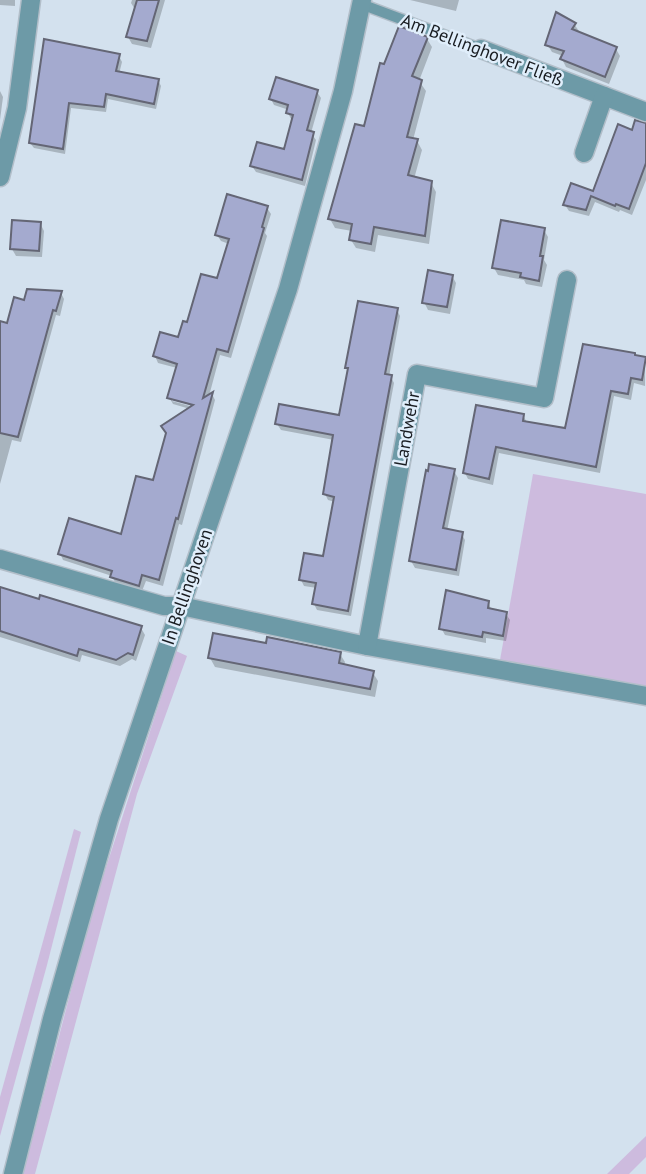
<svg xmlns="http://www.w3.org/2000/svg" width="646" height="1174" font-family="'PT Sans',sans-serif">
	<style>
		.green { fill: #cdbbde }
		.shadow { fill: #0003; fill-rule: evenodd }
		.building { fill: #a4aacf; stroke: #646675; stroke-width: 2 }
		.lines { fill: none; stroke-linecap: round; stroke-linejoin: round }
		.service-casing { stroke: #b2bec9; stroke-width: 13 }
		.minor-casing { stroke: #b2bec9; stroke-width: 21 }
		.service { stroke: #6d9aa7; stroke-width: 10 }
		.minor { stroke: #6d9aa7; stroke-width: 18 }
		.labels { text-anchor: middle; stroke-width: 5; stroke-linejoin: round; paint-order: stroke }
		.street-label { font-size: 18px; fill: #191d22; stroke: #e0eefb }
	</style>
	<rect width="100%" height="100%" fill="#d3e1ee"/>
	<g class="green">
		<polygon points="533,474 646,494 646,688 500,660"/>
		<polygon points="176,651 187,656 137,794 35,1174 23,1174 91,914"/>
		<polygon points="74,829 81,832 47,965 0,1136 0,1097"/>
		<polygon points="646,1136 646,1157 629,1174 607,1174"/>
	</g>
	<g class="shadow">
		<polygon points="0,0 15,0 15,6 0,5"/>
		<polygon points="132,0 165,0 151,48 132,44 128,37 136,11 131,3"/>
		<polygon points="410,0 459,0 456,11"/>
		<polygon points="574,24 579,31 578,33 616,49 620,56 609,84 566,67 562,59 563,56 552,52 547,44"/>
		<polygon points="427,39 432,47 419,81 426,91 413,140 417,141 422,150 414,179 431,183 436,192 429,244 378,235 375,252 356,248 351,240 352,231 335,228 330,219 365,128 385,66"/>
		<polygon points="45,41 119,56 122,62 119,74 158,80 161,86 156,109 108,99 106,112 71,108 65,154 34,148 30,143"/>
		<polygon points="0,91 3,97 0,120"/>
		<polygon points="317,92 321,98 311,133 316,140 305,186 256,172 252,166 285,151 293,120 291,119 288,113 289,110 274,105 271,99"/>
		<polygon points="646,127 646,180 632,215 620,210 619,212 595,202 589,216 569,211 565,205 594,193 633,133"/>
		<path d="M267,208L271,214L265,233L267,236L231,358L220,355L209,396L212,394L215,400L182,525L179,524L163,586L146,581L142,591L116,584L112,576L63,560L60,553L122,537L154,482L190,409L173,404L169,397L177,368L158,363L155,356L179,339L219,281L229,244L221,241L217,235ZM172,397L202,406L201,409L172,401Z"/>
		<polygon points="40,223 44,231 42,257 16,256 12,249"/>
		<polygon points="544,230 548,237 544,260 547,265 542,287 526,284 524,280 498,275 494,268"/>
		<polygon points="452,276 456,283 450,314 428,310 424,302"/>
		<polygon points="61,293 64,299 60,316 56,315 21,442 12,440 0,484 0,322 8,325 25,302"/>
		<polygon points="397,310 400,316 389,377 391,377 394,383 351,616 317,610 314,604 317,588 304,586 301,580 324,558 335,502 328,500 325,494 334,440 281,430 277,424 340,417 349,371 347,367"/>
		<polygon points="645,359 645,386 634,383 631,400 614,396 600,473 499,453 493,485 468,479 465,473 523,416 527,422 566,430"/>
		<polygon points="454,471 458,478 447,531 461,533 465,540 459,576 415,568 411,561"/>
		<polygon points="0,589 141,628 145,635 136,661 132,659 120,666 82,655 80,662 0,637"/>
		<polygon points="488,602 492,611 506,614 510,620 506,641 486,638 486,643 445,635 441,628"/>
		<polygon points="267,645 340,654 345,662 344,666 373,673 378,681 375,697 215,667 210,658"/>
	</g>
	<g class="building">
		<polygon points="137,0 159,0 147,41 126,37"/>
		<polygon points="556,12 576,23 572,29 617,47 605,77 560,59 564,51 545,45"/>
		<polygon points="399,26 428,37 412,76 422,80 407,137 418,139 408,175 432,181 425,236 374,227 371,244 349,240 352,224 328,219 355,124 364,126 380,63 384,64"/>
		<polygon points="44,39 120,54 116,71 159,79 154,104 106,94 104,107 69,103 63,149 29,143"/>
		<polygon points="276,77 318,90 307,130 314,132 302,180 250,166 257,142 284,149 293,115 286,113 288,105 269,99"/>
		<polygon points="635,120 646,123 646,163 629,209 616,204 615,206 591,196 586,210 563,205 571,183 593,191 618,124 632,130"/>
		<polygon points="227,194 268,206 262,227 264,228 228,352 217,349 203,398 213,392 178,519 176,518 159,580 142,575 139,586 110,577 112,571 58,554 69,518 121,534 136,476 153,480 166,433 161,426 193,405 167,398 177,364 153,356 160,332 178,337 183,321 187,322 201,274 217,278 229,239 215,235"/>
		<polygon points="12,220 41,222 39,251 10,249"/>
		<polygon points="501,220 545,228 540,256 543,256 539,281 520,277 521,273 492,268"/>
		<polygon points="428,270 453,275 447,307 422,303"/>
		<polygon points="27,289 62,291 56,311 53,310 18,437 0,433 0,321 7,323 14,297 24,300"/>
		<polygon points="358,301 398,308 385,374 392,375 348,611 312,604 316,583 299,580 304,553 323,556 334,497 323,494 333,435 275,424 279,404 339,415 348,368 345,368"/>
		<polygon points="583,344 635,353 635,355 646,357 642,380 631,378 628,394 611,391 596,467 496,447 489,479 463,473 476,405 524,414 523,421 565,428"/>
		<polygon points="429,464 455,469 443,528 463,532 456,570 409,561 426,470 428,471"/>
		<polygon points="0,587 39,599 40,595 142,626 133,655 128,653 116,660 79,649 77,656 0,631"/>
		<polygon points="446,590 489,601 488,608 507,612 503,636 483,632 482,637 439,629"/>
		<polygon points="213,633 266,643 267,637 341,652 339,663 374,671 370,689 208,658"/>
	</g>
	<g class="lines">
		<g class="service-casing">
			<polyline id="service" points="361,4 481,49"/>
		</g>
		<g class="minor-casing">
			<g id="minor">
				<polyline points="481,49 646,112"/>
				<polyline points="584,153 604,96"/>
				<polyline points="0,177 17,108 31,0"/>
				<polyline points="0,559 164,606 181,606 367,646 646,696"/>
				<polyline points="367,646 417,374 544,398 567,280"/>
				<polyline points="13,1174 52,1019 109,819 288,289 343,91 362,0"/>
			</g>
		</g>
		<use href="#service" class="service"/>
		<use href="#minor" class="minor"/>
	</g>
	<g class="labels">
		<g class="street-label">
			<text transform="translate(482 50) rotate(21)" y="6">Am Bellinghover Fließ</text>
			<text transform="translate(407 429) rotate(-80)" y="6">Landwehr</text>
			<text transform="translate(187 587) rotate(-71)" y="6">In Bellinghoven</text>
		</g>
	</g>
</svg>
